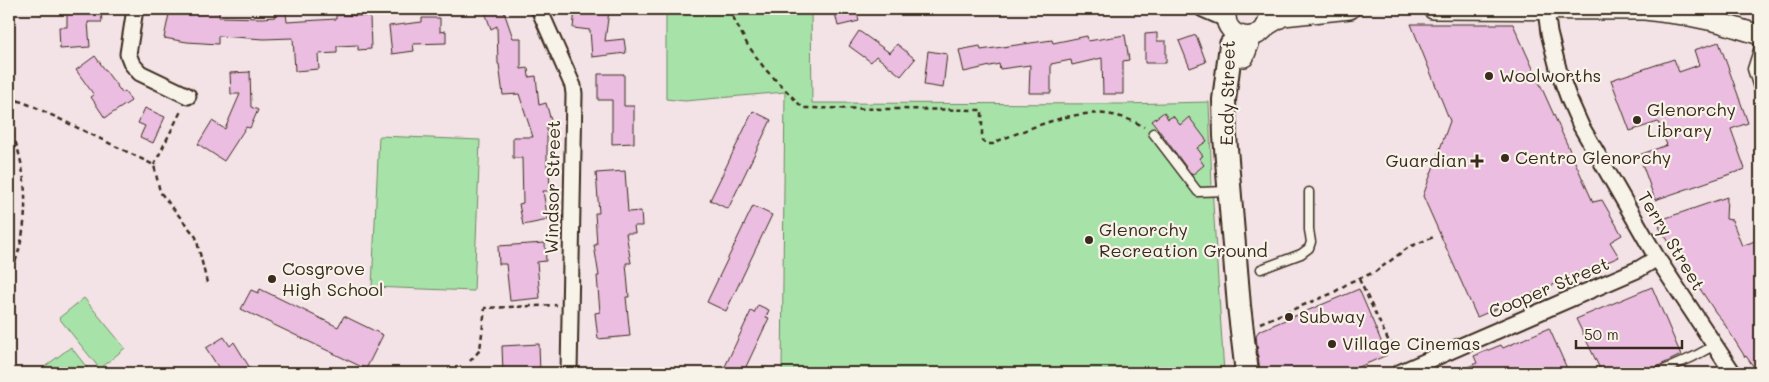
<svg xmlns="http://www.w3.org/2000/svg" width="1769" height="382" font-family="Mali,sans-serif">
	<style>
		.green { fill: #a7e3a9; stroke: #718664 }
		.building { fill: #ebbde0; stroke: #3b2a1e }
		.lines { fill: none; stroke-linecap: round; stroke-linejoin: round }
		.service-casing { stroke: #3b2a1e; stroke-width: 11 }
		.minor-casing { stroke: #3b2a1e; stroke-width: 19 }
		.tertiary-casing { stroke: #3b2a1e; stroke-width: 22 }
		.secondary-casing { stroke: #3b2a1e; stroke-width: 26 }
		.path { stroke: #3b2a1e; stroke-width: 2.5; stroke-dasharray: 5 4; stroke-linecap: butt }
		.service { stroke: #f7f3e8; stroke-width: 8 }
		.minor { stroke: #f7f3e8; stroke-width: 15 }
		.tertiary { stroke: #f7f3e8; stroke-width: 19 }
		.secondary { stroke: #f7f3e8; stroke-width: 22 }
		.poi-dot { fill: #3b2a1e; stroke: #f7f3e8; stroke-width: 2 }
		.labels { text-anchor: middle; stroke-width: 4.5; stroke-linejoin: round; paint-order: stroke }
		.poi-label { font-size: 18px; fill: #3b2a1e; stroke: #f7f3e8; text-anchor: start }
		.street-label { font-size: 18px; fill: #3b2a1e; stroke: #f7f3e8 }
	</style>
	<rect width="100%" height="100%" fill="#f3e3e6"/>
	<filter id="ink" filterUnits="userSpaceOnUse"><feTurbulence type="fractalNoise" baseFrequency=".02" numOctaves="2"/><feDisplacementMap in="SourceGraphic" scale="10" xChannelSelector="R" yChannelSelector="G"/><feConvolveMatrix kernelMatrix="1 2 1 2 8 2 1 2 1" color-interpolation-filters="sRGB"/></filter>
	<g filter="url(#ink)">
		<g class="green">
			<polygon points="666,9 811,9 812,103 1122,104 1209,102 1212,188 1224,373 782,373 785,92 685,101 666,99"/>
			<polygon points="379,136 480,140 474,291 372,287"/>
			<polygon points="84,298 125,348 100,369 59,318"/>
			<polygon points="71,347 91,373 47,373 43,368"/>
		</g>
		<g class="building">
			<polygon points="67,9 101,9 102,22 88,22 90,47 60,49 59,27 67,27"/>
			<polygon points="170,9 219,11 219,17 263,18 275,17 274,12 286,12 287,22 336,19 336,15 370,16 371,49 358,50 358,45 337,46 337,53 318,54 319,69 295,71 293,38 264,39 218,36 218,44 187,42 164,38"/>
			<polygon points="484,9 503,9 513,38 521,38 521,69 528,68 529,77 536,76 539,105 546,103 552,124 547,125 547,168 549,168 550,191 543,191 548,220 523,225 519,204 523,203 522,158 513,158 513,137 533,137 519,94 503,95 499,64 498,64 497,26 491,29"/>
			<polygon points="575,9 609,11 605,41 624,39 626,53 592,57 590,30 573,28"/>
			<polygon points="834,9 856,9 859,21 838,26"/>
			<polygon points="422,18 440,18 440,32 446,31 446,43 413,44 414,51 392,54 389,26 422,22"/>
			<polygon points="1411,24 1513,24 1593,202 1602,200 1622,235 1610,242 1619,257 1477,317 1423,196 1450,121"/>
			<polygon points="859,31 890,53 897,44 915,59 901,76 876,56 871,62 849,46"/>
			<polygon points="1157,33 1157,41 1166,41 1166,63 1145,63 1145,34"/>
			<polygon points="1125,35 1129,60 1123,61 1123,94 1103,94 1102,58 1072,65 1071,60 1051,64 1051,93 1029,93 1030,65 1000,69 999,64 964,72 959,50 980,46 981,50 1052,40 1053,43 1087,36 1088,41"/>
			<polygon points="1196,35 1206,62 1190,68 1179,41"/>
			<polygon points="1719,42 1748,123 1731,129 1745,169 1655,200 1639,155 1667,145 1658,122 1630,131 1611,80 1674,59 1679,72 1699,65 1694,50"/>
			<polygon points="928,51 947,54 943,88 924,85"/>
			<polygon points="95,56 122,93 125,91 131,101 105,118 91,97 94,95 76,70"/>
			<polygon points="250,71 251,107 258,110 250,128 246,127 224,161 198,144 212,121 225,129 240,94 231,94 230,73 250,72"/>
			<polygon points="598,74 624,74 624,106 634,106 634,143 612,144 612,100 598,100"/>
			<polygon points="145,108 165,117 153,143 140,137 145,126 138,123"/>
			<polygon points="753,111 771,120 728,209 710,200"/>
			<polygon points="1164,112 1168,119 1173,116 1180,125 1189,117 1207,141 1197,148 1203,156 1199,158 1204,165 1192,175 1152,121"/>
			<polygon points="625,171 628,212 641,211 642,226 634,226 635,233 626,233 631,263 626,263 629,297 626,297 630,336 598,339 595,313 600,312 597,276 599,276 594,245 597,245 595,213 599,213 596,173"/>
			<polygon points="1727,197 1726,219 1732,220 1742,246 1760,239 1760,373 1758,373 1746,356 1745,357 1722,320 1716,313 1659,227 1663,224 1660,220"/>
			<polygon points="753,206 772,215 726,311 707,302"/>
			<polygon points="545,243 546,261 537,262 540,298 510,301 506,264 499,264 498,246"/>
			<polygon points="1652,287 1681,355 1644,373 1602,373 1576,319"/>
			<polygon points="260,289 338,327 344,316 383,335 366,369 241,309 251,290 258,293"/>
			<polygon points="1359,289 1387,355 1345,373 1260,373 1256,335 1259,331"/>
			<polygon points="758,305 769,310 766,317 769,318 743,373 722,373 751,311 754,313"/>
			<polygon points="1549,328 1569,373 1454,373 1477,363 1474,356 1501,345 1503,348"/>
			<polygon points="224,337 230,346 234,342 253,373 222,373 206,348"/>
			<polygon points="539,344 540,373 503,373 502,346"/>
		</g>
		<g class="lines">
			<g class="service-casing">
				<g id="service">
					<polyline points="1760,44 1752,69 1760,94"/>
					<polyline points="1153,133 1198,192 1228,191"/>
					<polyline points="1261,269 1301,254 1309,248 1311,242 1309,230 1309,192"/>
					<polyline points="1657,373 1693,357 1715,345"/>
				</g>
			</g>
			<g class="minor-casing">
				<g id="minor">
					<polyline points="135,9 128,54 132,64 140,73 188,96"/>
					<polyline points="539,9 573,86 574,94 569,373"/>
					<polyline points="1203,9 1226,19"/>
					<polyline points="1546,10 1549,33 1559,72 1569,99 1581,126 1657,258 1733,373"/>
					<polyline points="1399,373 1639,269 1657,258"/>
				</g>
			</g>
			<g class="tertiary-casing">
				<g id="tertiary">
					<path d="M1227,9C1218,45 1276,46 1268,9"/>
					<polyline points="1433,9 1645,10 1684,15 1718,22 1760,35"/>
					<polyline points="1266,26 1283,16 1350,9"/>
					<polyline points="1244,57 1252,36"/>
				</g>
			</g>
			<g class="secondary-casing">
				<polyline id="secondary" points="1231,45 1224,100 1225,136 1239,306 1247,373"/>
			</g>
			<g class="path">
				<path d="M729,9L747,44L765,69L803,108L982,110V140L987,144H993L1000,140C1047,122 1097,98 1144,127"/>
				<polyline points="9,97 35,107 154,165 160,192 196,237 207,283"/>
				<path d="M9,125C30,172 31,231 9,277"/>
				<polyline points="154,165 182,109"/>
				<polyline points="1359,279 1389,342 1398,346"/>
				<polyline points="1260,323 1333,293 1350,282 1375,272 1409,247 1436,236"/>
				<polyline points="470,361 480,350 485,308 557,305"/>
			</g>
			<use href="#service" class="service"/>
			<use href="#minor" class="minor"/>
			<use href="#tertiary" class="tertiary"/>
			<use href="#secondary" class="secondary"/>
		</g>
	</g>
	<g class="poi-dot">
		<circle cx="1489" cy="76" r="5"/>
		<circle cx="1637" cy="120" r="5"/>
		<circle cx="1505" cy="158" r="5"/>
		<path d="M1474.5 153.5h5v5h5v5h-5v5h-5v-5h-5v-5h5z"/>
		<circle cx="1089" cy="240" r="5"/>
		<circle cx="272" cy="279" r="5"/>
		<circle cx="1289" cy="317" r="5"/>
		<circle cx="1332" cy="344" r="5"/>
	</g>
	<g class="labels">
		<g class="poi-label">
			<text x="1499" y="82">Woolworths</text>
			<text x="1647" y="116">Glenorchy<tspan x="1647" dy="21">Library</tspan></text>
			<text x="1515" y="164">Centro Glenorchy</text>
			<text x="1467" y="167" text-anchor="end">Guardian</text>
			<text x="1099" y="236">Glenorchy<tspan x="1099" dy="21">Recreation Ground</tspan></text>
			<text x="282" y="275">Cosgrove<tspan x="282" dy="21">High School</tspan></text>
			<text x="1299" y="323">Subway</text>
			<text x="1342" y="350">Village Cinemas</text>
		</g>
		<g class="street-label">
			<text transform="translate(1228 93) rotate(-89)" y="6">Eady Street</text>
			<text transform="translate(553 187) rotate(-89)" y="6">Windsor Street</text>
			<text transform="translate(1671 241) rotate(59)" y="6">Terry Street</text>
			<text transform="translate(1549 288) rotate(-23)" y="6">Cooper Street</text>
		</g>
	</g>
	<rect width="1769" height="382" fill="none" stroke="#f7f3e8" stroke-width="30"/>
	<rect x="15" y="15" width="1739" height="352" fill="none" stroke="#3b2a1e" stroke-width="2" filter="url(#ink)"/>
	<path d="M1576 340v8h106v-8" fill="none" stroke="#3b2a1e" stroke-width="2.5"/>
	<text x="1584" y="340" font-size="15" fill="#3b2a1e" stroke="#f7f3e8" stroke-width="4" paint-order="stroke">50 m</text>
</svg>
